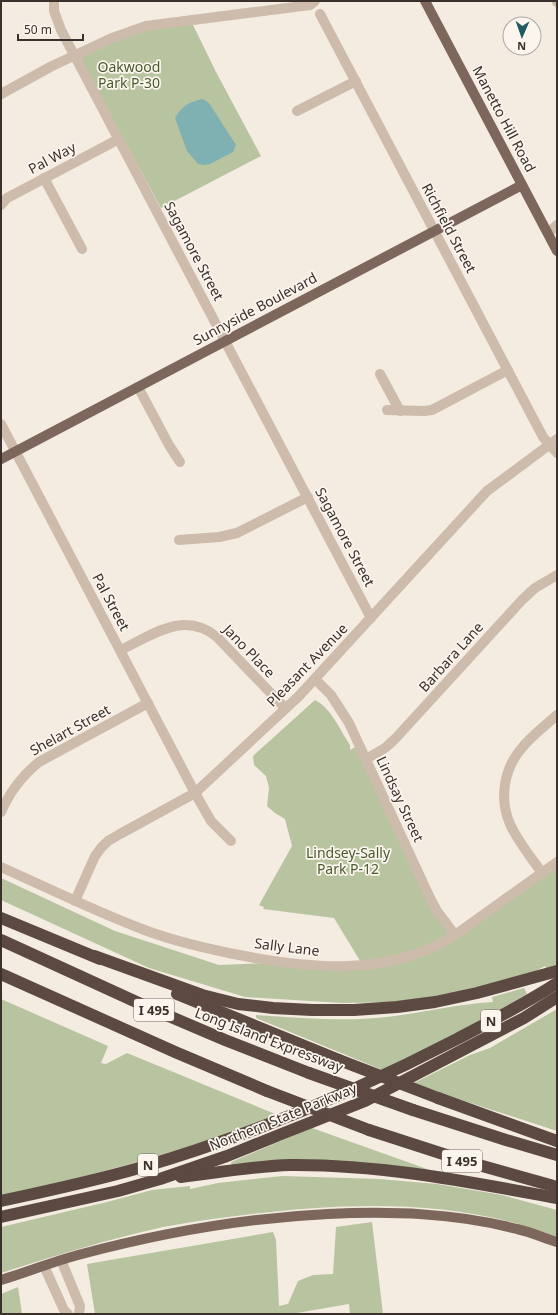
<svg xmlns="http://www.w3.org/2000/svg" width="558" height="1315" font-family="'Noto Sans',sans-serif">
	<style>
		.green { fill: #b8c4a0 }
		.water { fill: #7fb0b2 }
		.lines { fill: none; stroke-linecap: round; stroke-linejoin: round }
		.minor { stroke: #cdbbac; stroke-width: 10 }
		.major { stroke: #7d675c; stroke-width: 10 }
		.highway { stroke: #5c4a42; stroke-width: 12 }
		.highway-bridge { stroke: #5c4a42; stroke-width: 12 }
		.labels { text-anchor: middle; stroke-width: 3.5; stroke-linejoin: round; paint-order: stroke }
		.shield { fill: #fbf5ee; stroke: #756b66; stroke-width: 1 }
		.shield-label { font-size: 13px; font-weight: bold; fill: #3b302b }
		.park-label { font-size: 14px; fill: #4a5a2e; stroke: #fbf5ee }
		.street-label { font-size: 14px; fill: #3b302b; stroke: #fbf5ee }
	</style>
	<rect width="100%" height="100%" fill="#f4ebe1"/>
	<g class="green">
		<polygon points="193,25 216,72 261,156 161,208 79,57 146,28"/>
		<path d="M315,700C331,708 340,730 350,745V750L359,745L453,934L557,859V967L548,971L545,966L518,981L488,987L401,1002L342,1003L245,997L149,968L1,900V878L115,931L219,965L293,962L362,964L334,918L263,909L264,907L259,905L292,846L285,819L275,813L267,806L269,788L266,776L254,765L253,756Z"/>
		<path d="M524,988L527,994L486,1018L385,1071L256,1018V1015C300,1018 343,1022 387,1017C422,1013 457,1004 493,1002L492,997Z"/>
		<path d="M1,999L108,1046L101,1063L106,1064L127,1053L280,1116C189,1148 96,1176 1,1196Z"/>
		<polygon points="557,1009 557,1131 446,1095 414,1083 470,1055 490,1048"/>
		<polygon points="312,1128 441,1174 232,1167 231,1162"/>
		<path d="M282,1176L379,1179L437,1184L502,1195L557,1210V1237C459,1198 347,1202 244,1215C217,1218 190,1222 163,1227C108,1239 55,1256 1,1273V1227L107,1202L152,1190L190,1186V1189L218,1183Z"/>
		<polygon points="372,1222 383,1314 350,1314 349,1304 291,1314 95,1314 87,1264 273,1232 276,1240 279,1306 288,1304 298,1281 313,1275 333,1274 336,1227"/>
		<polygon points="18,1287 22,1314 1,1314 1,1294"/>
	</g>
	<path class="water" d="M203,99L209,103L236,145L233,152L210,164L205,165L198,164L187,151L175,118C183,105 189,102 203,99Z"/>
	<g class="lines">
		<g class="minor">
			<polyline points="54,1 54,11 61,30 371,618"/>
			<polyline points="557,1 557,2"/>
			<polyline points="320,14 543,437 557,453"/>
			<polyline points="1,94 52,66 112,38 146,26 310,5 315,1"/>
			<polyline points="297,111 356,81"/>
			<polyline points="44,178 82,249"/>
			<polyline points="1,205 7,198 119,139"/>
			<polyline points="548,233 557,225"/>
			<polyline points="380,374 400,411"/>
			<polyline points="138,387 169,445 180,462"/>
			<polyline points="387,410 424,411 432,410 508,370"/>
			<polyline points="1,424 195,793 211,821 231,841"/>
			<polyline points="179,540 219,537 237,533 308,497"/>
			<path d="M121,650C152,635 184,610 217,637L285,708"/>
			<polyline points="315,679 331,695 349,723 430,898 437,911 455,935"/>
			<polyline points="366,759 385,748 395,739 522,600 535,588 557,575"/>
			<path d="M1,812C10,791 22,776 39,762L148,703"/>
			<path d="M1,867C48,888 94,911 142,929C170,940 200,947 229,953C303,968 388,979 455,935L557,862"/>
			<path d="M542,873C531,857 518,842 510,824C499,799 504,769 521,749C531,736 545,726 557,715"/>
			<polyline points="75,901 95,856 101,848 108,841 120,834 195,793 299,696 487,491 557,439"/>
			<polyline points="61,1260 80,1306 79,1314"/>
			<polyline points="44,1266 64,1310 68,1314"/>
		</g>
		<g class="major">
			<polyline points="425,1 557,251"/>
			<polyline points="1,459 522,185"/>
			<path d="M1,1280C27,1272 52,1262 78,1255C160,1233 243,1218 328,1214C392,1211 455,1213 517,1229C531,1232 544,1238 557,1242"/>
		</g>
		<g class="highway">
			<polyline points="1,918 100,959"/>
			<polyline points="1,940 143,1005 225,1040 309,1073"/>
			<polyline points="94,956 202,995 238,1004 273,1008 312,1010 354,1010 397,1007 435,1002 477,993 557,971"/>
			<polyline points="1,974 175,1052 267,1091"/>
			<polyline points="177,994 339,1060"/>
			<polyline points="438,1098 557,1141"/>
			<polyline points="413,1110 506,1140 557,1155"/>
			<polyline points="369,1130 468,1162 557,1187"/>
			<path d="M181,1177C217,1173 253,1166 290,1165C380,1164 469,1182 557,1198"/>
			<path d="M1,1201C47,1191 94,1181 139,1168C249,1136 355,1092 457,1039C491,1021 525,1004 557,983"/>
			<polyline points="1,1217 118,1191 160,1179 227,1156 284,1133 365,1101 524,1018 557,997"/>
		</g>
		<g class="highway-bridge">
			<polyline points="339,1060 438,1098"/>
			<polyline points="309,1073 413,1110"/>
			<polyline points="267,1091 369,1130"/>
		</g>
	</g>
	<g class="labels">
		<g class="shield">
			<rect x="134" y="999" width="40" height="22" rx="3"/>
			<rect x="481" y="1010" width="20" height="22" rx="3"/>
			<rect x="442" y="1150" width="40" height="22" rx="3"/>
			<rect x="138" y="1154" width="20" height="22" rx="3"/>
		</g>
		<g class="shield-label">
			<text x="154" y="1015">I 495</text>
			<text x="491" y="1026">N</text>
			<text x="462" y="1166">I 495</text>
			<text x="148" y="1170">N</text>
		</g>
		<g class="park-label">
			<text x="129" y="72">Oakwood<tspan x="129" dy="16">Park P-30</tspan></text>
			<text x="348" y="858">Lindsey-Sally<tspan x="348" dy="16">Park P-12</tspan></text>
		</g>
		<g class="street-label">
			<text transform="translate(504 119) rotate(62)" y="5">Manetto Hill Road</text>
			<text transform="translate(52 158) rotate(-28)" y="5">Pal Way</text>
			<text transform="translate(449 228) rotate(62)" y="5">Richfield Street</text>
			<text transform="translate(194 251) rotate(62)" y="5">Sagamore Street</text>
			<text transform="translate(255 309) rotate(-28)" y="5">Sunnyside Boulevard</text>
			<text transform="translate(345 537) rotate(62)" y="5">Sagamore Street</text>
			<text transform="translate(111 602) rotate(62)" y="5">Pal Street</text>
			<text transform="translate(249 651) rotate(46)" y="5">Jano Place</text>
			<text transform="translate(451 657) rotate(-48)" y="5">Barbara Lane</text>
			<text transform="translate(307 665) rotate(-46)" y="5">Pleasant Avenue</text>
			<text transform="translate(70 730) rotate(-29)" y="5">Shelart Street</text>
			<text transform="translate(400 799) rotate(65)" y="5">Lindsay Street</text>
			<text transform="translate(287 947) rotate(7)" y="5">Sally Lane</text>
			<text transform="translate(269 1040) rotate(21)" y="5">Long Island Expressway</text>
			<text transform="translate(283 1117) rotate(-22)" y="5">Northern State Parkway</text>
		</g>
	</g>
	<rect width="558" height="1315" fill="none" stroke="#3b302b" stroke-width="4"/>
	<g transform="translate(522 36) rotate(182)"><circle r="19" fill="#fbf5ee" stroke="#aea6a0"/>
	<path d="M0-3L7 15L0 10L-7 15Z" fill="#1f5a5e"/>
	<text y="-6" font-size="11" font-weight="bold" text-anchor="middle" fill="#3b302b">N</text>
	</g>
	<path d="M18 34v6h65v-6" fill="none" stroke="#3b302b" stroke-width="2"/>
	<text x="24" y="34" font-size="12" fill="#3b302b" stroke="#fbf5ee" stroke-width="3" paint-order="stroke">50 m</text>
</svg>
